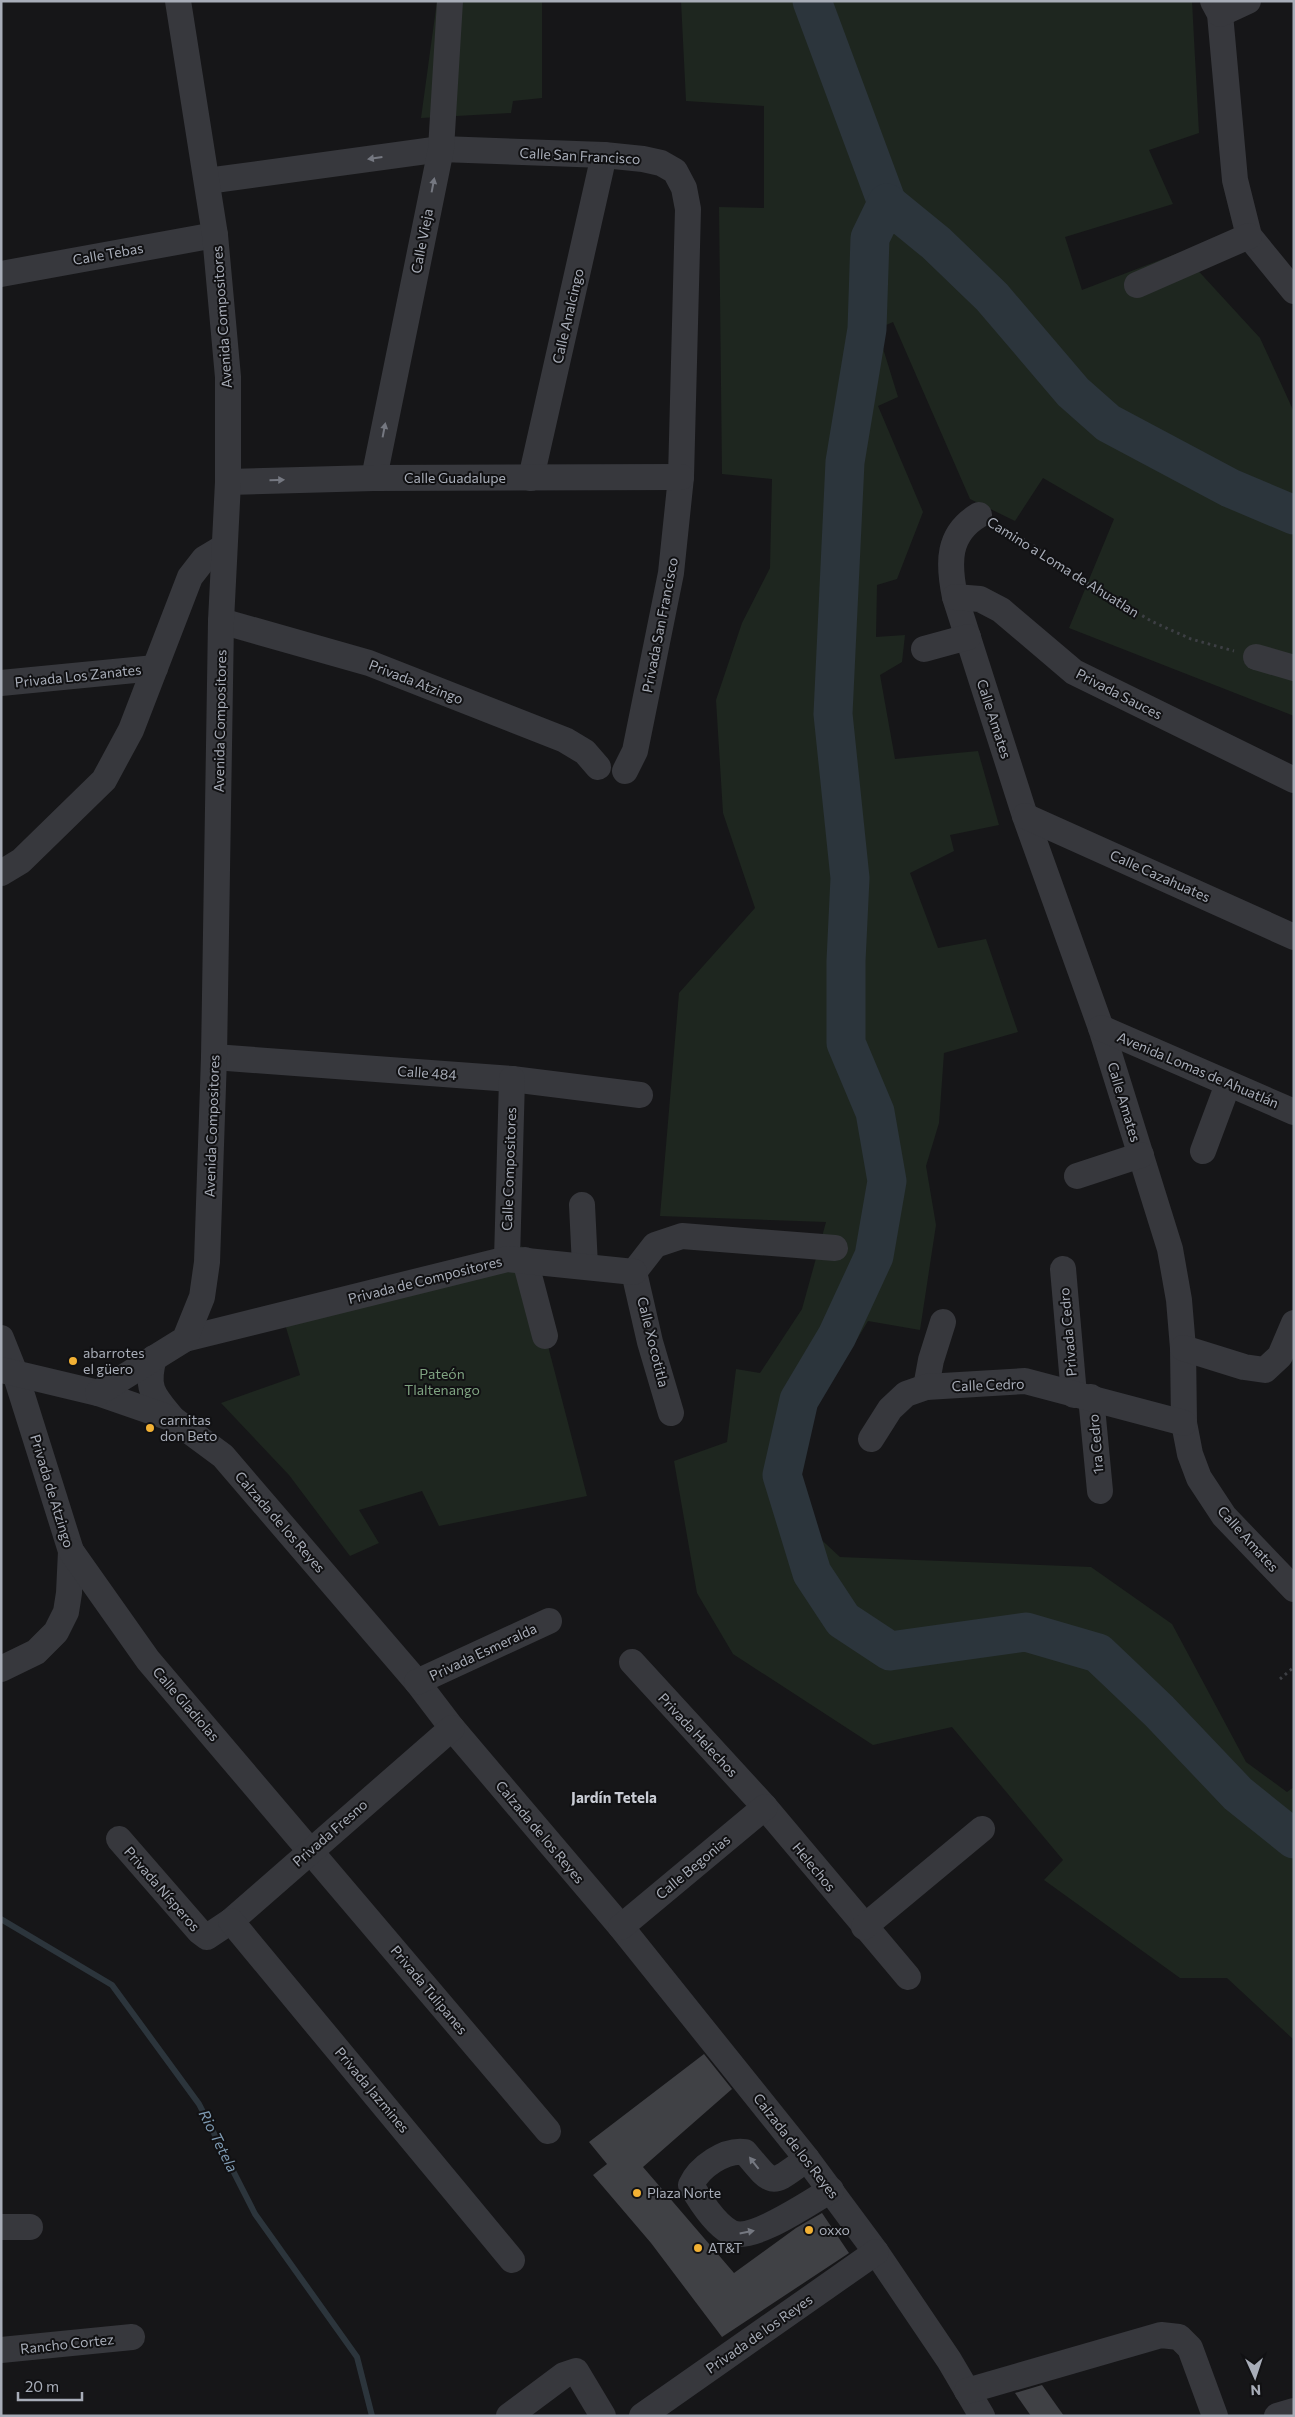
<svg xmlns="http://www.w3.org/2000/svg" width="1295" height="2417" font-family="Commissioner,sans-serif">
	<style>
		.green { fill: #1e261f }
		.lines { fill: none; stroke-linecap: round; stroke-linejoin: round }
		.stream { stroke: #2c353c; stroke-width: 6 }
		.river { stroke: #2c353c; stroke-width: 39 }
		.building { fill: #404145 }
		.path { stroke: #3d3f44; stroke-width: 3; stroke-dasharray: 2.5 4; stroke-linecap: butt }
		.minor { stroke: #37383d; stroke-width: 26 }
		.oneway { fill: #757881 }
		.poi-dot { fill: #f2b134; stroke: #111113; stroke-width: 2 }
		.labels { text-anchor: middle; stroke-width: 4; stroke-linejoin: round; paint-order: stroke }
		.street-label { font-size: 14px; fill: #a8adb8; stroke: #111113 }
		.poi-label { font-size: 14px; fill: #a8adb8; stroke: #111113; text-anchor: start }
		.park-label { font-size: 14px; fill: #7fa381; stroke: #111113 }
		.neighbourhood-label { font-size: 15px; font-weight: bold; fill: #c9ccd4; stroke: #111113 }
		.water-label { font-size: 15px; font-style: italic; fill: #7f9bb3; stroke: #111113 }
	</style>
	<rect width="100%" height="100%" fill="#161618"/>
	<g class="green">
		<polygon points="437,1 542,1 542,98 513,101 511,113 421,118"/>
		<polygon points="681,1 1192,1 1199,133 1149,150 1173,204 1065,237 1082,290 1181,252 1260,338 1294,412 1294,716 1069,628 1114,519 1043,478 1015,521 970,499 893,322 877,329 898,397 878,406 923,512 897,579 877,585 876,637 905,635 902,662 880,675 895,759 978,751 999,825 950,835 954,851 910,873 938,948 986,939 1018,1032 944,1053 939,1123 926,1166 936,1225 920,1330 868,1321 801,1432 798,1471 812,1531 840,1557 1091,1567 1172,1624 1246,1762 1287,1792 1294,1787 1294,2040 1227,1978 1180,1978 1044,1880 1063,1860 952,1727 873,1745 733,1654 697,1593 674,1461 727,1442 736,1369 760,1373 802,1309 826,1222 660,1216 679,993 755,908 723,813 716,700 742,623 770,568 772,479 722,474 719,207 764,208 764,106 686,101"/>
		<polygon points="522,1246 587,1496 439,1526 422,1491 359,1510 379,1543 350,1556 289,1475 221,1403 300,1375 280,1307 506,1259"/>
	</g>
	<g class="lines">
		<polyline class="stream" points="1,1919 112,1985 199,2104 255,2214 357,2357 372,2416"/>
		<g class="river">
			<polyline points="812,1 887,203"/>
			<polyline points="1294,515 1230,488 1108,423 1073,392 992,297 936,243 887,203 870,238 867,329 845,462 833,714 850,878 846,961 846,1043 875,1112 887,1181 874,1256 837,1336 799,1400 782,1475 812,1573 843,1620 890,1651 1026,1632 1098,1653 1159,1711 1238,1794 1294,1839"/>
		</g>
	</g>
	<g class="building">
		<polygon points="704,2054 732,2089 643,2167 734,2273 796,2228 822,2213 849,2253 722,2337 651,2243 593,2175 607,2164 589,2142"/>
		<polygon points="1042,2385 1064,2416 1031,2416 1015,2393"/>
	</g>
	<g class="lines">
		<g class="path">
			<polyline points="1000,525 1037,548 1058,566 1153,622 1191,639 1234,651"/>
			<polyline points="1280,1679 1294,1667"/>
		</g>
		<g class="minor">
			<polyline points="1213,1 1220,14 1235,180 1249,236 1294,291"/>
			<polyline points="1220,14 1248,1"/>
			<polyline points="207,181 441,149 604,155 643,159 661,163 675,171 684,188 688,209 681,477 671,573 635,751 625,771"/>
			<polyline points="1,274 215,235"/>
			<polyline points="1137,285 1249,236"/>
			<polyline points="374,478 441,149 450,1"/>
			<polyline points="531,478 604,155"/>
			<polyline points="228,482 374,478 681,477"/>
			<path d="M979,515C947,534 948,563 955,597L1025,816L1101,1028L1170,1249L1179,1300L1183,1348L1184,1423L1190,1454L1199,1478L1224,1516L1294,1589"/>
			<polyline points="955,597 980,599 1001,610 1074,672 1294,780"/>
			<polyline points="221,621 369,663 565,740 585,752 598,767"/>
			<polyline points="924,649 968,637"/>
			<polyline points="1256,657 1294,668"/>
			<polyline points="1,683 155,668"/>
			<polyline points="1025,816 1294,937"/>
			<polyline points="1,873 21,861 104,780 131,730 190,577 204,559 224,547"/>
			<polyline points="1101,1028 1294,1112"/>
			<polyline points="214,1057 512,1079 640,1095"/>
			<polyline points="1203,1151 1228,1084"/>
			<polyline points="1077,1176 1141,1155"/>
			<polyline points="582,1205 585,1266"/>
			<polyline points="507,1259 512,1079"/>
			<polyline points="525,1260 545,1336"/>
			<polyline points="1063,1269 1074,1395"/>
			<polyline points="634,1272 655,1245 682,1236 835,1248"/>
			<polyline points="634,1272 650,1342 671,1413"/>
			<polyline points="1,1338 15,1373 71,1551 69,1593 66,1612 56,1632 36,1652 1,1669"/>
			<polyline points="185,1339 507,1259 634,1272"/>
			<polyline points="1183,1348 1244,1367 1265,1370 1280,1356 1294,1323"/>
			<path d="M154,1358C145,1389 154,1396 173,1419"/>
			<polyline points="1,1370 98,1393 173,1419 223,1456 417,1682 452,1728 621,1927 807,2159 876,2252 949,2360 982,2416"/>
			<polyline points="926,1387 931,1360 943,1322"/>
			<polyline points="98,1393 185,1339 202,1297 207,1262 214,1057 221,621 228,482 228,377 215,235 178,1"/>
			<polyline points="1091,1397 1100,1491"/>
			<polyline points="871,1439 890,1409 906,1394 926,1387 1025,1381 1184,1423"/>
			<polyline points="71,1551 148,1660 548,2131"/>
			<polyline points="632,1662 765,1807 908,1977"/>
			<polyline points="417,1682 549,1621"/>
			<polyline points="119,1839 199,1931 207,1937 231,1921 452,1728"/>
			<polyline points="231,1921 512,2260"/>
			<polyline points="621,1927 765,1807"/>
			<polyline points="864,1927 982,1829"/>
			<path d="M807,2159C770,2185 775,2188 745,2152C725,2149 699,2167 691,2185C699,2199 715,2224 730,2232C751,2244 811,2201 831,2190"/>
			<polyline points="1,2227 30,2227"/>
			<polyline points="1,2350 132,2337"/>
			<polyline points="967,2391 1161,2335 1179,2337 1190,2348 1215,2416"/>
			<polyline points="509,2416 564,2375 576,2371 603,2416"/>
			<polyline points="642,2416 876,2252"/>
			<polyline points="1277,2416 1294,2411"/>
		</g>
	</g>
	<defs><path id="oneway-solid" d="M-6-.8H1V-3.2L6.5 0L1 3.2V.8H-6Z" transform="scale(1.25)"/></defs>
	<g class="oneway">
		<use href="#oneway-solid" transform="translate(375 158) rotate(172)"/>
		<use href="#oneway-solid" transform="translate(433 185) rotate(-79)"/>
		<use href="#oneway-solid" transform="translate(384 430) rotate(-79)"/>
		<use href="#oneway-solid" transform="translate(277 480) rotate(-1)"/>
		<use href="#oneway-solid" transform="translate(754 2163) rotate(-128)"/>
		<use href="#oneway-solid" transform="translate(747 2232) rotate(-11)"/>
	</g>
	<g class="poi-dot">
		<circle cx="73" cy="1361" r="5"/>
		<circle cx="150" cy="1428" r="5"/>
		<circle cx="637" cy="2193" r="5"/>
		<circle cx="809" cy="2230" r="5"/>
		<circle cx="698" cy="2248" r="5"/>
	</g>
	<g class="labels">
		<g class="street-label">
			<text transform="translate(580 156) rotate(3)" y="5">Calle San Francisco</text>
			<text transform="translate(422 241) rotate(-79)" y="5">Calle Vieja</text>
			<text transform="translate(108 254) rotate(-10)" y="5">Calle Tebas</text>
			<text transform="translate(568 316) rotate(-77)" y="5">Calle Analcingo</text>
			<text transform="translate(222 317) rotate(-94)" y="5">Avenida Compositores</text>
			<text x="455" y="483">Calle Guadalupe</text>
			<text transform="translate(1063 567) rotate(32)" y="5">Camino a Loma de Ahuatlan</text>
			<text transform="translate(660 625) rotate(-79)" y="5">Privada San Francisco</text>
			<text transform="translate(78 676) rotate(-6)" y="5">Privada Los Zanates</text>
			<text transform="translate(416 682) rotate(21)" y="5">Privada Atzingo</text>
			<text transform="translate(1119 694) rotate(27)" y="5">Privada Sauces</text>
			<text transform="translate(994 719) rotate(72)" y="5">Calle Amates</text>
			<text transform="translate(220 721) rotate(-89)" y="5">Avenida Compositores</text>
			<text transform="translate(1160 876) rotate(24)" y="5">Calle Cazahuates</text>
			<text transform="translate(1198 1070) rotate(23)" y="5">Avenida Lomas de Ahuatlán</text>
			<text transform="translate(427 1073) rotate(4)" y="5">Calle 484</text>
			<text transform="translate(1124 1102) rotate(73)" y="5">Calle Amates</text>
			<text transform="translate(212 1126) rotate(-88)" y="5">Avenida Compositores</text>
			<text transform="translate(509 1169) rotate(-88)" y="5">Calle Compositores</text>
			<text transform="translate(425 1280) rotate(-14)" y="5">Privada de Compositores</text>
			<text transform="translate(1068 1332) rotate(-95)" y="5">Privada Cedro</text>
			<text transform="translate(653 1342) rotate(76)" y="5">Calle Xocotitla</text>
			<text transform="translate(988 1385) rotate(-2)" y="5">Calle Cedro</text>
			<text transform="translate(1096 1444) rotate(-95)" y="5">1ra Cedro</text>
			<text transform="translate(52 1491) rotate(73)" y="5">Privada de Atzingo</text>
			<text transform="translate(280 1522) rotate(49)" y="5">Calzada de los Reyes</text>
			<text transform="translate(1248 1539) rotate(48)" y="5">Calle Amates</text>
			<text transform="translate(483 1652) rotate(-25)" y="5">Privada Esmeralda</text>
			<text transform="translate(186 1704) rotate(49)" y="5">Calle Gladiolas</text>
			<text transform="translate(698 1735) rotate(47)" y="5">Privada Helechos</text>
			<text transform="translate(540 1832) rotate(50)" y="5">Calzada de los Reyes</text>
			<text transform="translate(330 1833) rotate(-41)" y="5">Privada Fresno</text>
			<text transform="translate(693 1867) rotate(-40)" y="5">Calle Begonias</text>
			<text transform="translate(814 1867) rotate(50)" y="5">Helechos</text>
			<text transform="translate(162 1889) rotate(49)" y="5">Privada Nísperos</text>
			<text transform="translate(429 1990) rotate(50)" y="5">Privada Tulipanes</text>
			<text transform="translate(372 2090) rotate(50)" y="5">Privada Jazmines</text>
			<text transform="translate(796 2146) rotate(52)" y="5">Calzada de los Reyes</text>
			<text transform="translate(759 2334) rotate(-35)" y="5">Privada de los Reyes</text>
			<text transform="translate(67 2344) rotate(-6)" y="5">Rancho Cortez</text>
		</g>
		<g class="poi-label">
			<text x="83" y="1358">abarrotes<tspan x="83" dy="16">el güero</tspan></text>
			<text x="160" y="1425">carnitas<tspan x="160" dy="16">don Beto</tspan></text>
			<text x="647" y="2198">Plaza Norte</text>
			<text x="819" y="2235">oxxo</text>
			<text x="708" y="2253">AT&amp;T</text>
		</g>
		<g class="park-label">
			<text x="442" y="1379">Pateón<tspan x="442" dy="16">Tlaltenango</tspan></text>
		</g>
		<g class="neighbourhood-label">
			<text x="614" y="1803">Jardín Tetela</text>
		</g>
		<g class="water-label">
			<text transform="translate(218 2141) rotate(63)" y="5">Rio Tetela</text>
		</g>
	</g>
	<rect width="1295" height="2417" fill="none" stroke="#a8adb8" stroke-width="5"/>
	<g transform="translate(1255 2377) rotate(177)" stroke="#111113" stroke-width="4" paint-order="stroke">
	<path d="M0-4L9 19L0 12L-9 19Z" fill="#a8adb8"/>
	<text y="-8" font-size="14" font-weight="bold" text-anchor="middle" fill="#a8adb8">N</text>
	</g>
	<path d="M18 2392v8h64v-8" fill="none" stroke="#a8adb8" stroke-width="2.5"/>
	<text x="25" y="2392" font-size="15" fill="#a8adb8" stroke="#111113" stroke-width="4" paint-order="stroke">20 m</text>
</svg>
